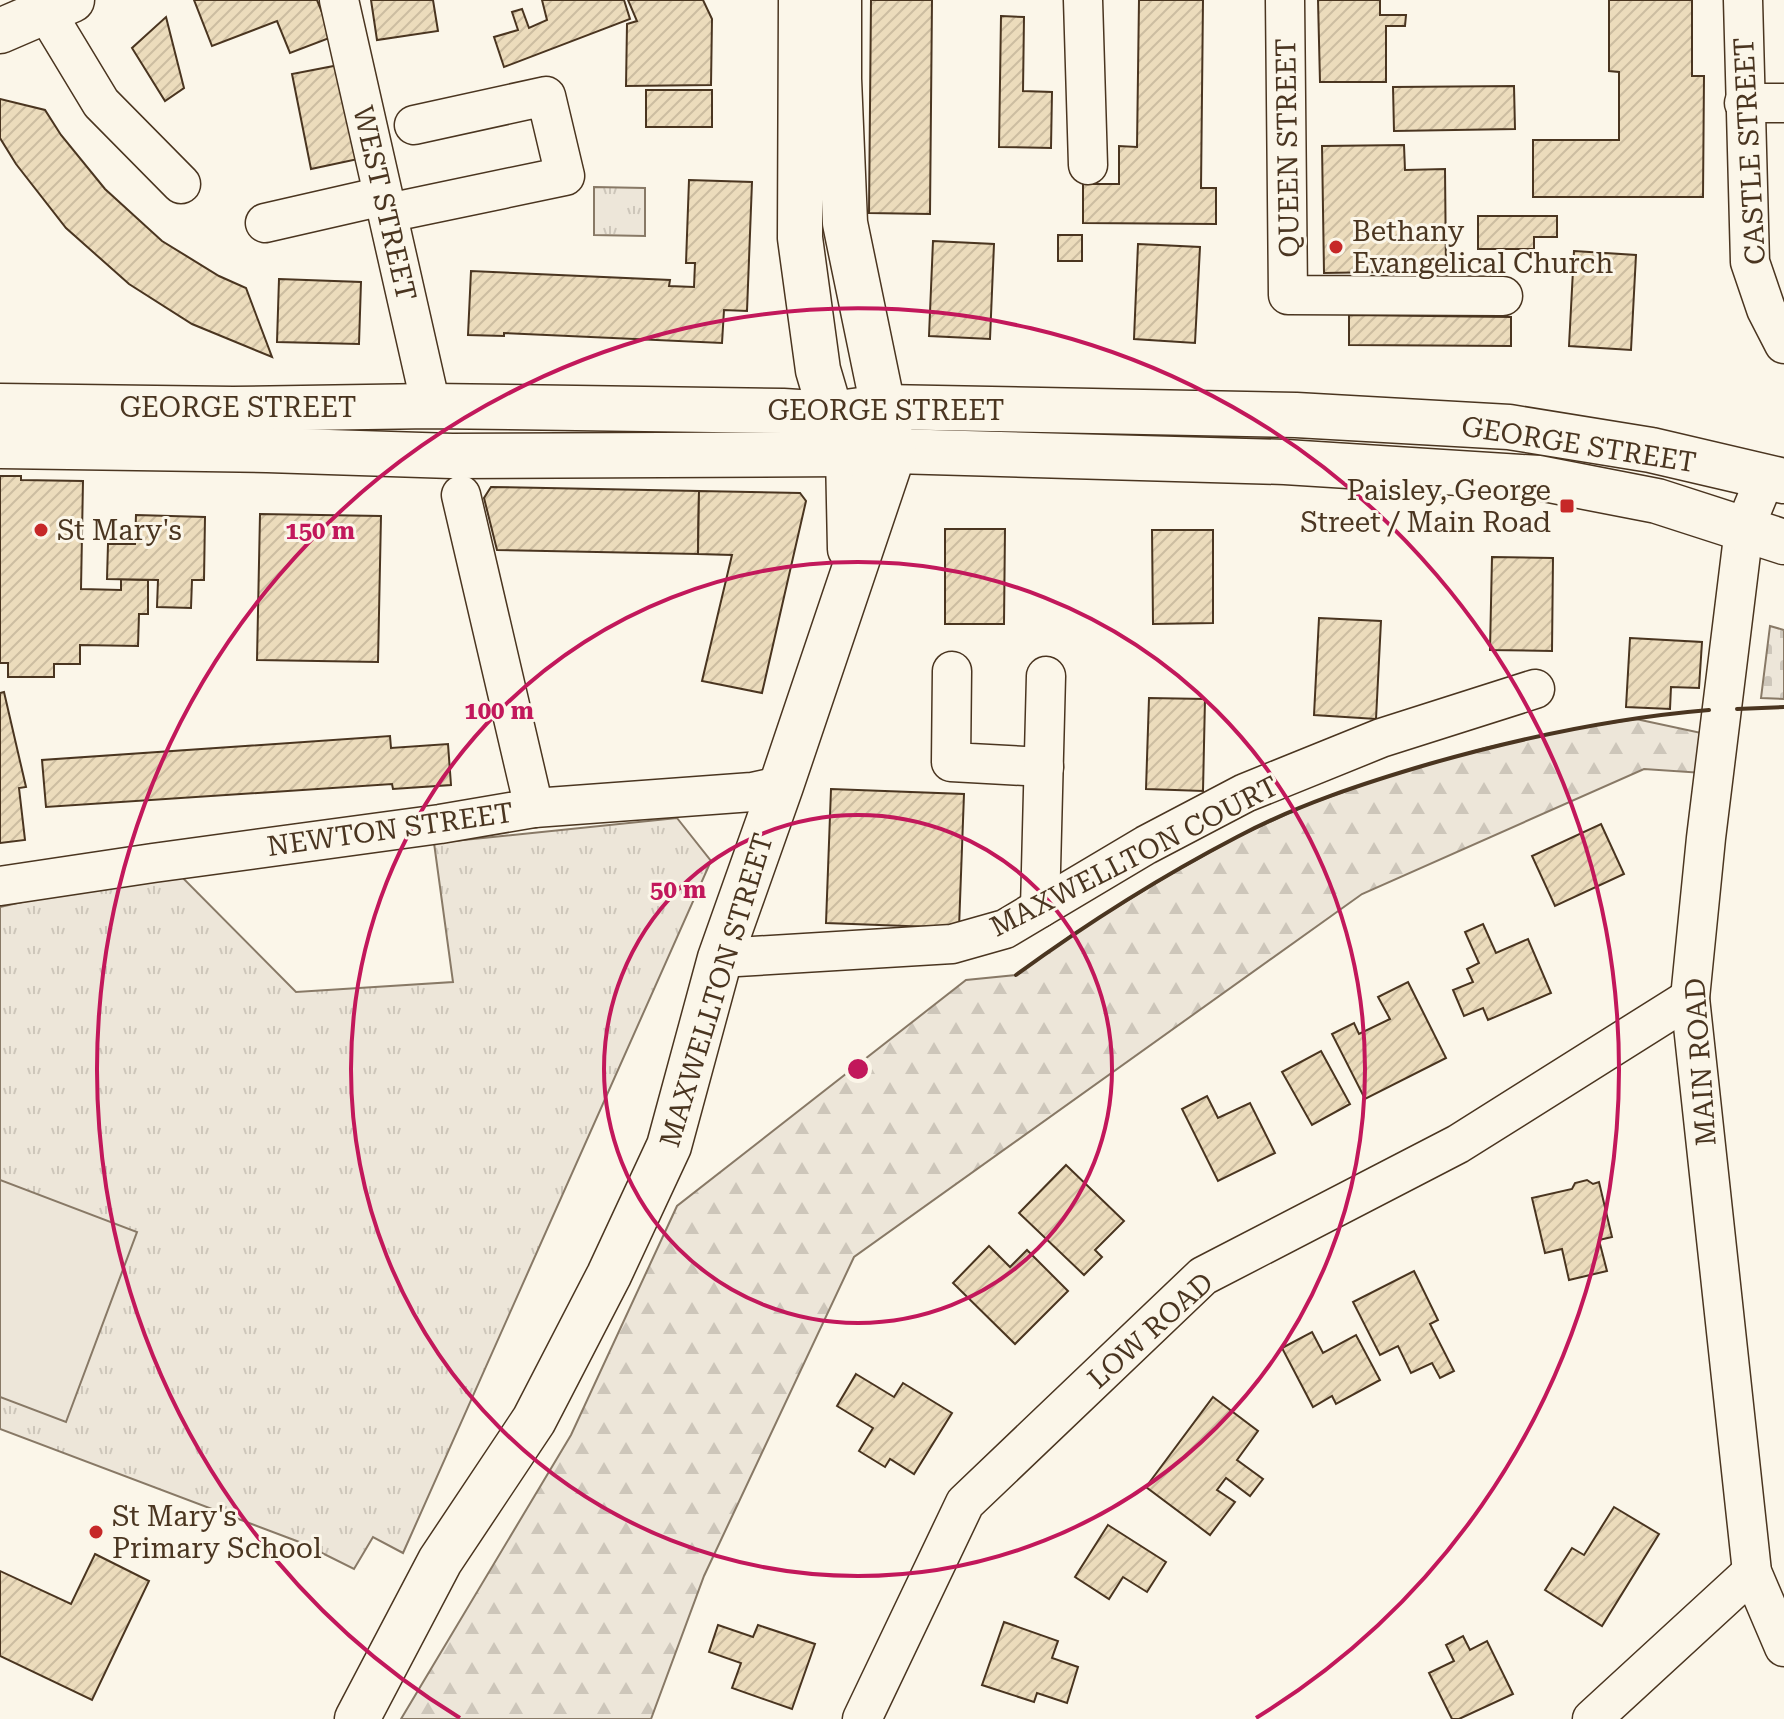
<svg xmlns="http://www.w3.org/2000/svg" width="1784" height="1719" font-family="'Roboto Serif',serif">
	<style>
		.forest { fill: url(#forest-firs); stroke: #887966; stroke-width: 2 }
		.cemetery { fill: url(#cemetery-stones); stroke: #887966; stroke-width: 2 }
		.park { fill: url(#park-tufts); stroke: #887966; stroke-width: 2 }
		.garden { fill: #ede6d9; stroke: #887966; stroke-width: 2 }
		.building { fill: url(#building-hatch); stroke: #4a3520; stroke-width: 2 }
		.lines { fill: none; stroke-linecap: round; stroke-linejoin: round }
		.minor-casing { stroke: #4a3520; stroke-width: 41 }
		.major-casing { stroke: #4a3520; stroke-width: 47 }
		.minor { stroke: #fbf6e9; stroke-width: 38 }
		.major { stroke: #fbf6e9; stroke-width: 44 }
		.wall { stroke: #4a3520; stroke-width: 4 }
		.ring { fill: none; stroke: #c2185b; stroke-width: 4 }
		.poi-dot { fill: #c62828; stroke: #fbf6e9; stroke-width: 3 }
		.labels { text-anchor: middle; stroke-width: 6; stroke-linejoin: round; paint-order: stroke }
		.street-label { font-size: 28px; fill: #4a3520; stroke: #fbf6e9 }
		.poi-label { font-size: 28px; fill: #4a3520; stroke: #fbf6e9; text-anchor: start }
		.centre { fill: #c2185b; stroke: #fbf6e9; stroke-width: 4 }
		.ring-label { font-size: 24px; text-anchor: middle; font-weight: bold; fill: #c2185b; stroke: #fbf6e9; stroke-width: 6; stroke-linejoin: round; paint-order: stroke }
	</style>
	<defs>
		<pattern id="forest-firs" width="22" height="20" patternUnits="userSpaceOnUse" patternTransform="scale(2)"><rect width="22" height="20" fill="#ede6d9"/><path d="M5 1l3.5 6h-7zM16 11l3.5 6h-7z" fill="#cdc6ba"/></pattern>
		<pattern id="cemetery-stones" width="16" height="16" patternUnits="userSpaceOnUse" patternTransform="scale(2)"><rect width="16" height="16" fill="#ede6d9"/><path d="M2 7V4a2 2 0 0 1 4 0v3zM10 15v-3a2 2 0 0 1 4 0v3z" fill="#cdc6ba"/></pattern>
		<pattern id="park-tufts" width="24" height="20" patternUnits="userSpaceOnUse" patternTransform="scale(2)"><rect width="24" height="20" fill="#ede6d9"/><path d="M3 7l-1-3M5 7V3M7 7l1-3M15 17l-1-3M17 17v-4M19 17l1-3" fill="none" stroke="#cdc6ba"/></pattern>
		<pattern id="building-hatch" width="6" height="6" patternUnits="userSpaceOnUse" patternTransform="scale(2)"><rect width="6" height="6" fill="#ecdcbc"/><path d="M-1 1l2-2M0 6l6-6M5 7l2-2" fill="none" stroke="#ccbda1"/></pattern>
	</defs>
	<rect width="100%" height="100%" fill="#fbf6e9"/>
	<polygon class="forest" points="1636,719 1706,734 1703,773 1644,769 1362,894 854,1257 704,1576 651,1719 401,1719 571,1435 677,1206 966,980 1016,975 1073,934 1166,877 1239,836 1307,805 1382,778 1485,748 1572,729"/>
	<polygon class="cemetery" points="1770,626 1784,630 1784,699 1761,698"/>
	<g class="park">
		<polygon points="594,187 645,188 645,236 594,235"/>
		<polygon points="677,818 711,861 403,1553 373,1537 354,1569 302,1543 0,1429 0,907 173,868 296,992 453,982 434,843"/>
	</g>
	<polygon class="garden" points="0,1180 137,1232 66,1422 0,1397"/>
	<g class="building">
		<polygon points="194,0 317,0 332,37 290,53 277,21 212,46"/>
		<polygon points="371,0 433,0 438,31 377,40"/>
		<polygon points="542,0 624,0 630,19 504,67 494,37 518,30 512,12 522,9 529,28 547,20"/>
		<polygon points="628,0 703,0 712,19 711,85 626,86 627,24 637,21"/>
		<polygon points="871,0 932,0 930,214 869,213"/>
		<polygon points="1139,0 1203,0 1201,188 1216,188 1216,224 1083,223 1083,184 1119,184 1119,146 1137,147"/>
		<polygon points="1318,0 1380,0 1380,15 1406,15 1405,26 1386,26 1386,82 1320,82"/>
		<polygon points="1609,0 1692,0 1692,76 1704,76 1703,197 1533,197 1533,140 1619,140 1619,72 1609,71"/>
		<polygon points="1001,16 1024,17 1023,91 1052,92 1051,148 999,147"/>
		<polygon points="166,17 184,88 165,101 132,48"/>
		<polygon points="339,65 358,159 311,169 292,74"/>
		<polygon points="1514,86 1515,129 1394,131 1393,87"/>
		<rect x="646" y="90" width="66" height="37"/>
		<polygon points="0,99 45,110 61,135 105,189 162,241 219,276 246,288 272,357 192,324 129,284 66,228 16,164 0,138"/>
		<polygon points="1404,145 1405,170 1445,169 1446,271 1324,273 1322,146"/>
		<polygon points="689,180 752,182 747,311 724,310 722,343 504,333 504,336 468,335 471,271 670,280 669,286 694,287 695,263 686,263"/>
		<polygon points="1478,216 1557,216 1557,237 1534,237 1534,249 1478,249"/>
		<rect x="1058" y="235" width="24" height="26"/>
		<polygon points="933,241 994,244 990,339 929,336"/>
		<polygon points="1138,244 1200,247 1195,343 1134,339"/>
		<polygon points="1574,251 1636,255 1631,350 1569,346"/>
		<polygon points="279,279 361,282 359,344 277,342"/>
		<polygon points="1349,315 1511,317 1511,346 1349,345"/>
		<polygon points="0,476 21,476 21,480 83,481 81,589 121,590 121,579 148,580 148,614 139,614 138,646 80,645 80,664 54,664 54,677 8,677 8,663 0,663"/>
		<polygon points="491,487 699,491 698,554 497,550 484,498"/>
		<polygon points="699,491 800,493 806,501 762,693 702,681 732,555 698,554"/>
		<polygon points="260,514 381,516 378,662 257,660"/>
		<polygon points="136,515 205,517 204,580 192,580 191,608 157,607 158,580 107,579 108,544 135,544"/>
		<polygon points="945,529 1005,529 1004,624 945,624"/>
		<polygon points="1152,530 1213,530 1213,623 1153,624"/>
		<polygon points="1492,557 1553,558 1552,651 1490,650"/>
		<polygon points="1319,618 1381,621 1376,719 1314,715"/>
		<polygon points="1630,638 1702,642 1699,688 1671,687 1670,709 1626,707"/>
		<polygon points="4,692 26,787 19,788 25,840 0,843 0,693"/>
		<polygon points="1149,698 1205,699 1203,791 1146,789"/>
		<polygon points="390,736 391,748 448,744 451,785 393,789 392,784 46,807 42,760"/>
		<polygon points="831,789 964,794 959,928 826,923"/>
		<polygon points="1601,824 1624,874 1555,906 1532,856"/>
		<polygon points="1483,924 1496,953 1528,939 1551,993 1488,1020 1483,1008 1464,1016 1453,990 1473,982 1467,969 1479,963 1465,932"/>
		<polygon points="1408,982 1446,1058 1365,1099 1332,1034 1354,1023 1359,1034 1390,1019 1378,997"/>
		<polygon points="1321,1051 1350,1104 1312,1125 1282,1072"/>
		<polygon points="1207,1096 1218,1118 1250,1103 1275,1153 1218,1181 1182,1109"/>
		<polygon points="1066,1165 1124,1221 1095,1250 1102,1257 1084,1275 1019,1213"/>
		<polygon points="1587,1180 1593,1184 1599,1182 1612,1237 1599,1240 1607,1271 1569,1280 1562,1249 1545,1253 1532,1198 1572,1189 1575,1183"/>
		<polygon points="989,1246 1010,1267 1027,1250 1068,1291 1015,1344 953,1283"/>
		<polygon points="1414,1271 1438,1320 1430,1324 1454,1371 1440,1378 1432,1363 1411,1373 1398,1346 1380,1355 1353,1302"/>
		<polygon points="1312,1332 1323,1353 1356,1335 1380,1380 1336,1404 1332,1396 1313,1407 1282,1348"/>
		<polygon points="856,1374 894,1397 903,1383 952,1413 914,1474 890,1459 885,1467 859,1451 873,1428 837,1406"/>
		<polygon points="1213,1397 1258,1431 1237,1460 1263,1479 1250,1496 1226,1478 1217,1490 1235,1502 1210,1535 1146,1487"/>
		<polygon points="1614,1507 1659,1534 1602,1626 1545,1590 1572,1548 1584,1555"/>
		<polygon points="1108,1525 1166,1562 1147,1592 1123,1577 1109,1599 1075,1577"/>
		<polygon points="95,1554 149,1581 92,1700 0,1656 0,1571 71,1604"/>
		<polygon points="1004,1622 1058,1641 1052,1658 1078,1667 1067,1703 1037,1693 1034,1702 982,1685"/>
		<polygon points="718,1625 753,1637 758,1625 815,1644 792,1709 732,1688 741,1663 709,1652"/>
		<polygon points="1463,1636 1470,1650 1487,1641 1513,1694 1459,1719 1452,1719 1429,1673 1454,1661 1446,1645"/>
	</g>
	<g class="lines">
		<g class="minor-casing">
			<g id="minor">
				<polyline points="339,0 431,406"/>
				<polyline points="1083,0 1088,165"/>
				<polyline points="1285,0 1288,295 1503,296"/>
				<polyline points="1743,0 1750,262 1766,309 1784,344"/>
				<polyline points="46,12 101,103 181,184"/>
				<polyline points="1744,103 1784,103"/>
				<polyline points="388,213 565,176 546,96 414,125"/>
				<polyline points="265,223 383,196"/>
				<polyline points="1766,476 1744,529 1706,838 1690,998 1752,1572 1784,1647"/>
				<polyline points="461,495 534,808"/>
				<polyline points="952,671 951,762 1044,767"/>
				<polyline points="0,886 153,863 440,824 534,808 752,792 781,786"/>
				<polyline points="1040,908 1046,676"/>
				<polyline points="720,958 952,944 1005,929 1146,845 1245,793 1381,738 1535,689"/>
				<polyline points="862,1719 965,1503 1203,1276 1458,1144 1690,998"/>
				<polyline points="1592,1719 1752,1572"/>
			</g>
		</g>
		<g class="major-casing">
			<g id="major">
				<polyline points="801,0 800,238 818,370 831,414 848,454 850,549"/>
				<polyline points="0,31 72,0"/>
				<polyline points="0,406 233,409 431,406 783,411 831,414 883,407 1296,415 1509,427 1651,450 1784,481"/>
				<polyline points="0,446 267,450 452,456 848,454 894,451 1285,462 1539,478 1657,501 1784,542"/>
				<polyline points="357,1719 440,1561 534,1420 609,1275 669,1146 720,958 781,786 894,451 883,407 845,223 839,79 839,0"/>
			</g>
		</g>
		<use href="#minor" class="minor"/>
		<use href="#major" class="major"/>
		<g class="wall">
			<polyline points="1737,709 1784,707"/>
			<path d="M1016,975C1086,924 1160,877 1237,837C1297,805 1364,783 1429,764C1520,738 1614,718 1709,710"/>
		</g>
	</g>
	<g class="ring">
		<circle cx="858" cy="1069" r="254"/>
		<circle cx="858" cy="1069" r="507"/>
		<path d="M460 1718A761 761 0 1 1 1256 1718"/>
	</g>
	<g class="poi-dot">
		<circle cx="1336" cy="247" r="8"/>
		<rect x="1559" y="498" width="16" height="16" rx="4"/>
		<circle cx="41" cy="530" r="8"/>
		<circle cx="96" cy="1532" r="8"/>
	</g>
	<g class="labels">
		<g class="street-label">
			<text transform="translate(1287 148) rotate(-91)" y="10">QUEEN STREET</text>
			<text transform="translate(1749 151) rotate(-93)" y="10">CASTLE STREET</text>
			<text transform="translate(385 203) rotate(77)" y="10">WEST STREET</text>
			<text x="238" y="417">GEORGE STREET</text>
			<text x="886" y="420">GEORGE STREET</text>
			<text transform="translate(1579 444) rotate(9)" y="10">GEORGE STREET</text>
			<text transform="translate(390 829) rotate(-8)" y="10">NEWTON STREET</text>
			<text transform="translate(1134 856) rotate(-27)" y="10">MAXWELLTON COURT</text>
			<text transform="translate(716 990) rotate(-73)" y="10">MAXWELLTON STREET</text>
			<text transform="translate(1700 1062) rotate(-94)" y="10">MAIN ROAD</text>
			<text transform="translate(1150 1330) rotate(-42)" y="10">LOW ROAD</text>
		</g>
		<g class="poi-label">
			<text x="1352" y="241">Bethany<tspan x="1352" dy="32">Evangelical Church</tspan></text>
			<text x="1551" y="500" text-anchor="end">Paisley, George<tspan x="1551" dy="32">Street / Main Road</tspan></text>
			<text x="57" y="540">St Mary's</text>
			<text x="112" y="1526">St Mary's<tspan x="112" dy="32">Primary School</tspan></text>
		</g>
	</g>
	<circle cx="858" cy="1069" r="12" class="centre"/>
	<g class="ring-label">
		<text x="320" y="539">150 m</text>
		<text x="499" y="719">100 m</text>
		<text x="678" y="898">50 m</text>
	</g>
</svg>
